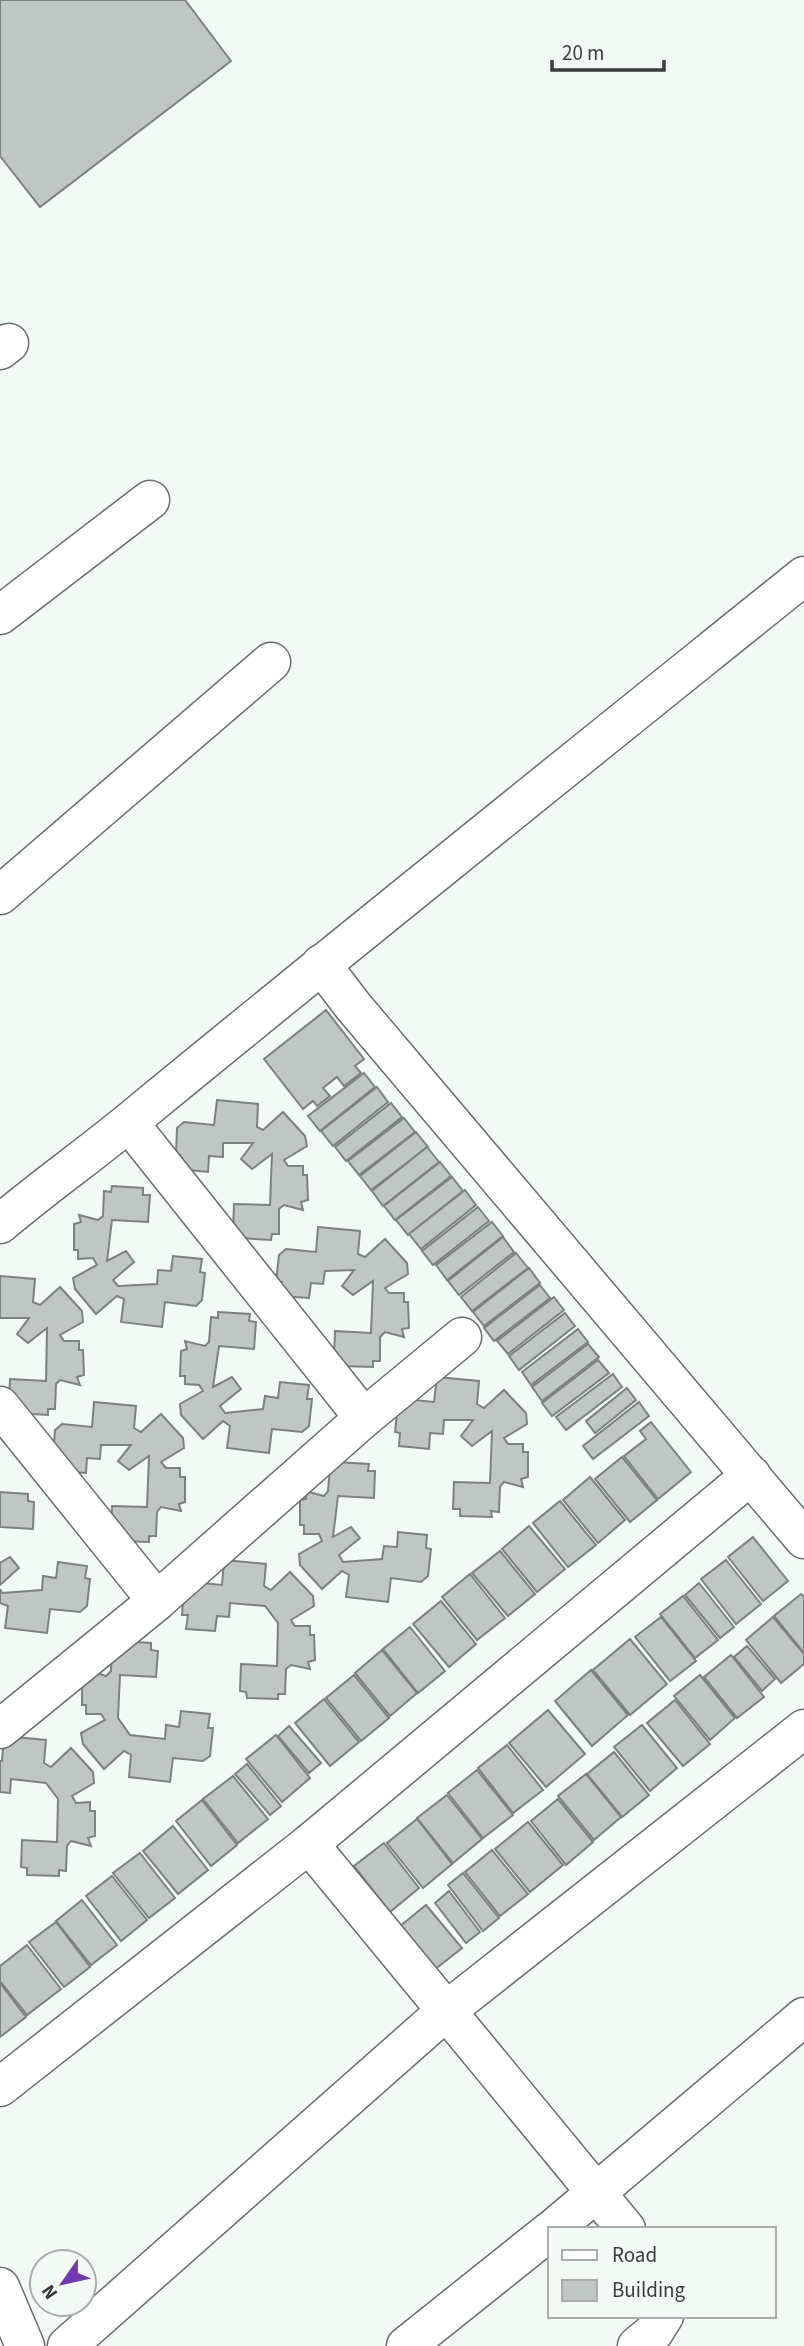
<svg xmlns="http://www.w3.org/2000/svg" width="804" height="2346" font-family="'Source Sans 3',sans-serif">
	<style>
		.building { fill: #c0c6c3; stroke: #7c827f; stroke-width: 2 }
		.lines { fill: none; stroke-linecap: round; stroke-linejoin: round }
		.street-casing { stroke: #686e6b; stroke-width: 41 }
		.street { stroke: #fff; stroke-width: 38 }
	</style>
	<rect width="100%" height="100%" fill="#f3faf6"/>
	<g class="building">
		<polygon points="0,0 185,0 231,61 40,207 0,156"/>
		<polygon points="326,1010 364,1059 355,1066 361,1073 344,1086 337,1077 323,1088 330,1096 317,1106 313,1101 303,1109 264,1059"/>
		<polygon points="364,1073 375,1087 320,1131 308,1116"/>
		<polygon points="377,1087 388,1102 333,1146 321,1131"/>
		<polygon points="217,1100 258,1104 257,1127 263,1130 283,1112 305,1136 307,1146 284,1160 288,1166 303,1166 303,1175 307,1175 308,1200 301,1202 303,1210 284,1205 279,1209 279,1234 272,1234 271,1240 239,1238 233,1232 234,1204 270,1205 272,1154 252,1169 241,1159 253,1143 223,1143 223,1157 209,1156 208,1172 179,1169 180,1155 176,1155 177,1128 184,1122 214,1125"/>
		<polygon points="391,1103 402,1117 346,1161 335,1147"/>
		<polygon points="404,1118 415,1132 359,1175 348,1161"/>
		<polygon points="416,1132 428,1147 371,1190 360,1176"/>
		<polygon points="427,1147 439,1162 383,1206 372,1191"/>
		<polygon points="440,1162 451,1176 395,1220 384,1206"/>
		<polygon points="452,1177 463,1191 408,1235 396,1220"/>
		<polygon points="112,1186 143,1188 143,1195 150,1195 148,1222 112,1220 107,1261 126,1251 134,1262 113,1280 118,1286 157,1284 158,1270 171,1271 173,1256 202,1259 200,1272 205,1273 202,1300 196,1306 165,1302 162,1327 121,1322 124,1299 117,1296 96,1314 75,1289 73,1278 97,1265 93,1258 78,1259 78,1250 74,1250 74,1224 81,1222 79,1215 98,1220 103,1216 104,1191 111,1192"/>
		<polygon points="465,1190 476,1205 421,1249 409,1234"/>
		<polygon points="478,1207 489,1221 433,1265 422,1251"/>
		<polygon points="492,1222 503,1236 447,1280 436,1265"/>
		<polygon points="318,1227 360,1231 358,1254 365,1257 385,1239 407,1263 408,1274 385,1288 389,1293 404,1293 404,1302 408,1302 409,1328 402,1329 404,1337 385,1332 380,1337 380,1361 373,1361 373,1367 341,1366 334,1359 335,1331 371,1333 373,1281 353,1295 342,1286 354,1270 325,1271 323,1284 311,1283 309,1298 280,1296 282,1282 276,1282 279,1255 286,1249 316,1252"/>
		<polygon points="503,1237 514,1252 459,1295 448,1281"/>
		<polygon points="516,1253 528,1268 472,1311 461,1297"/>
		<polygon points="529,1268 540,1283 484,1326 473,1312"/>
		<polygon points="0,1276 35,1279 33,1302 40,1305 60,1287 82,1311 83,1322 60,1335 64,1341 79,1341 79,1350 83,1350 84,1375 77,1377 80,1385 60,1380 56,1384 55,1409 48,1409 48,1415 16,1413 9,1406 10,1379 46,1381 47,1328 28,1343 17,1334 29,1318 0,1318"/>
		<polygon points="540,1285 550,1298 494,1341 484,1328"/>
		<polygon points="554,1297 564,1310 508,1354 497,1341"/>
		<polygon points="218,1312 250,1314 249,1321 256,1322 254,1349 219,1346 213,1387 232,1377 241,1389 220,1406 225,1413 263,1409 265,1396 278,1398 280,1382 309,1385 307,1399 312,1399 309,1426 302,1432 272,1429 269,1453 227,1448 230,1426 223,1421 203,1439 181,1415 180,1404 203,1391 199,1385 185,1384 185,1376 180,1376 181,1351 187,1349 185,1341 205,1346 209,1342 211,1317 218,1318"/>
		<polygon points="565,1313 575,1326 519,1370 509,1356"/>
		<polygon points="578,1329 588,1342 531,1385 522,1372"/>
		<polygon points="588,1344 599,1357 542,1401 532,1387"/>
		<polygon points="598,1360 609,1373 552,1416 542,1403"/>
		<polygon points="613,1374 622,1387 566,1430 556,1417"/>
		<polygon points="437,1377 479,1381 477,1404 484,1408 504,1390 526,1413 527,1424 504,1438 508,1444 523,1444 523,1452 528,1452 528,1477 521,1479 523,1487 504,1482 500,1487 499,1512 491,1511 492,1517 460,1516 460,1509 453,1509 454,1482 490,1483 492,1431 472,1446 461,1436 473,1420 444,1420 443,1434 430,1433 429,1449 399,1446 400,1433 395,1432 398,1405 404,1399 434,1402"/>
		<polygon points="627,1388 636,1400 595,1433 586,1421"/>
		<polygon points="94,1402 136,1406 134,1428 141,1432 161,1414 183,1438 184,1448 161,1462 166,1468 180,1468 180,1477 185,1477 185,1502 179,1504 181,1511 161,1507 157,1512 156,1536 149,1536 149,1542 117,1541 111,1533 112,1506 147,1507 149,1456 129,1470 118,1461 131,1445 101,1445 100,1459 87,1458 86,1473 57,1471 53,1457 55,1430 62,1424 92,1427"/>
		<polygon points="639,1402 649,1416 593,1459 583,1446"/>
		<polygon points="651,1422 691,1472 658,1499 624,1456 646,1439 640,1431"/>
		<polygon points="622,1457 657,1500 630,1522 595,1479"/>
		<polygon points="337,1462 369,1464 368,1471 375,1471 374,1498 338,1496 333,1537 351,1527 360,1538 339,1555 343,1562 382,1559 384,1546 397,1547 398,1532 427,1535 426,1548 431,1549 428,1576 421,1582 391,1578 388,1602 346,1597 349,1575 342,1571 322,1589 300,1565 299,1554 322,1541 319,1534 304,1534 304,1525 300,1525 300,1500 306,1499 305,1491 324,1496 328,1491 330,1467"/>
		<polygon points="590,1477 625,1520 598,1543 563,1500"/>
		<polygon points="0,1492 28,1494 28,1501 34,1502 33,1529 0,1527"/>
		<polygon points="560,1501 596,1545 568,1567 533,1523"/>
		<polygon points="529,1526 565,1569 537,1592 502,1549"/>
		<polygon points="753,1537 788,1581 763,1601 728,1557"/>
		<polygon points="500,1551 535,1594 508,1616 472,1573"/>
		<polygon points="10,1557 19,1568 0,1585 0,1563"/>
		<polygon points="224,1560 266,1564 264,1586 271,1590 290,1572 313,1596 314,1606 291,1620 295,1626 310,1626 310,1635 314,1635 315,1660 308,1662 310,1669 291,1665 286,1669 285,1694 278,1694 278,1699 247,1698 246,1692 240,1691 241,1664 277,1666 278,1623 265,1606 230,1603 229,1617 217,1616 215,1631 186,1629 188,1615 182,1615 184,1588 191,1582 222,1585"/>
		<polygon points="726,1560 761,1604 736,1624 701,1579"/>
		<polygon points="58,1562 87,1566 85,1578 90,1579 87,1606 80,1612 50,1609 47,1633 5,1628 8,1606 0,1603 0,1589 2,1593 42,1590 43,1576 56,1578"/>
		<polygon points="470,1574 505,1618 477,1640 442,1597"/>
		<polygon points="699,1583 734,1627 720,1638 685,1595"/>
		<polygon points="801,1594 804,1597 804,1653 774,1616"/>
		<polygon points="683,1596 718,1640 695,1658 660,1614"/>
		<polygon points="441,1601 476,1644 449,1667 413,1624"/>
		<polygon points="661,1617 696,1661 670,1681 635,1637"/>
		<polygon points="773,1617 804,1654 804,1664 781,1683 746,1640"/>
		<polygon points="410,1627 445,1671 418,1693 383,1649"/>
		<polygon points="630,1639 667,1684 630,1715 593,1670"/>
		<polygon points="120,1641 151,1643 151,1650 158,1651 156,1677 120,1675 118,1718 130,1735 165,1739 166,1725 179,1727 181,1711 210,1714 208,1728 213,1728 210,1756 203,1761 173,1758 170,1782 129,1777 131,1755 124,1751 104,1769 83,1744 81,1733 105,1720 101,1714 86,1714 86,1705 82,1705 82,1680 87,1670 106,1676 111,1671 112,1646"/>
		<polygon points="747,1646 775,1679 762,1691 734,1657"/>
		<polygon points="382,1650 417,1693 390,1716 355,1673"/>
		<polygon points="731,1655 764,1697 737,1718 704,1677"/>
		<polygon points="591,1670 628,1715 592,1746 555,1701"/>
		<polygon points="354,1675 389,1718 361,1741 326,1698"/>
		<polygon points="700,1675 735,1718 710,1740 674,1696"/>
		<polygon points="324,1699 359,1742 330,1766 295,1723"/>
		<polygon points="675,1700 710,1744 683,1766 647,1723"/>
		<polygon points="548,1710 585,1754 546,1787 509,1743"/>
		<polygon points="642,1725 677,1768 650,1791 614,1747"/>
		<polygon points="289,1726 321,1763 309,1773 278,1736"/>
		<polygon points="276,1735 310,1778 282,1802 246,1759"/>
		<polygon points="4,1736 46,1740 44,1763 51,1767 71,1748 93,1772 94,1783 72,1796 76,1803 90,1802 90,1811 95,1811 95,1836 88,1838 91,1846 71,1841 67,1846 66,1871 59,1870 59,1876 27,1875 27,1868 21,1867 22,1840 57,1842 58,1799 46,1783 11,1779 10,1793 0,1792 0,1761 2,1761"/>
		<polygon points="507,1745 543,1790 513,1813 478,1768"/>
		<polygon points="614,1752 649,1795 622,1817 587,1774"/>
		<polygon points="247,1764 281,1806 270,1815 235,1774"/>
		<polygon points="477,1770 513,1815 483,1838 448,1793"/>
		<polygon points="586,1774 621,1817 594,1840 558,1796"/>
		<polygon points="233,1776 268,1819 238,1843 203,1799"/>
		<polygon points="447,1795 482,1839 453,1863 417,1818"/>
		<polygon points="558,1799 593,1842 566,1865 531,1821"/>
		<polygon points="202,1800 237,1845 211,1866 176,1821"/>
		<polygon points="417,1819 452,1864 423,1888 387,1843"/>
		<polygon points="528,1822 563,1865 530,1892 495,1849"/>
		<polygon points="173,1826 208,1870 178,1894 143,1851"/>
		<polygon points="384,1843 419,1888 390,1912 354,1866"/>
		<polygon points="492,1850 528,1894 500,1916 465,1872"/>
		<polygon points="140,1853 175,1898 149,1918 113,1873"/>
		<polygon points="463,1873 499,1918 483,1931 448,1885"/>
		<polygon points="112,1876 147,1920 121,1941 86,1896"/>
		<polygon points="449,1891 480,1932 466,1943 435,1903"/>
		<polygon points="82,1900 117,1945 91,1965 56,1921"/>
		<polygon points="426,1905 462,1948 434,1970 399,1927"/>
		<polygon points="56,1922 90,1967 64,1987 29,1942"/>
		<polygon points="27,1945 61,1989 27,2015 0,1981 0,1966"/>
		<polygon points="0,1983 26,2017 0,2037"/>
	</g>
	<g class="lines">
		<g class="street-casing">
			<g id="street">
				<polyline points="0,350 9,343"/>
				<polyline points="0,615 150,500"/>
				<polyline points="0,895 271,662"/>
				<polyline points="321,964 353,1006 804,1539"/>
				<polyline points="129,1123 364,1418"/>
				<path d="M0,1224C47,1184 98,1149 145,1109C363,930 584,753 804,576"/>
				<polyline points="0,1406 157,1601"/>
				<polyline points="0,1729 157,1601 364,1418 462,1337"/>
				<polyline points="309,1844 626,2229"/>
				<polyline points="0,2087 309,1844 751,1475"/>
				<polyline points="553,2229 804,2017"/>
				<polyline points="0,2287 25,2346"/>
				<polyline points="67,2346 446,2011 804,1729"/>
				<polyline points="406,2346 550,2231"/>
				<polyline points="637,2346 654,2332 664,2316"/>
			</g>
		</g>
		<use href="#street" class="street"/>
	</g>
	<rect x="548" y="2227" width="228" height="91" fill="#f3faf6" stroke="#a9aeab" stroke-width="2"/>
	<rect x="562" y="2250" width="35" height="10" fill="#ffffff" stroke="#a9aeab" stroke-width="2"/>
	<text x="612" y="2262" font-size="21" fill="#393c3a">Road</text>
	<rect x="562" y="2280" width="35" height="21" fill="#c0c6c3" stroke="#a9aeab" stroke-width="2"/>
	<text x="612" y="2297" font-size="21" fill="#393c3a">Building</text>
	<g transform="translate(63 2283) rotate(236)"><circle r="33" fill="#f3faf6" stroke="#a9aeab" stroke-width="2"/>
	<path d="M0-5L12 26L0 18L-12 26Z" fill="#7238ae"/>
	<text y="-10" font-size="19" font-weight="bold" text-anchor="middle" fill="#393c3a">N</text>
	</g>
	<path d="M552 60v10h112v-10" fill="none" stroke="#393c3a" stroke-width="3.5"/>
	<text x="562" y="60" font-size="21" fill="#393c3a" stroke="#f3faf6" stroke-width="5" paint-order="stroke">20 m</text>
</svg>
